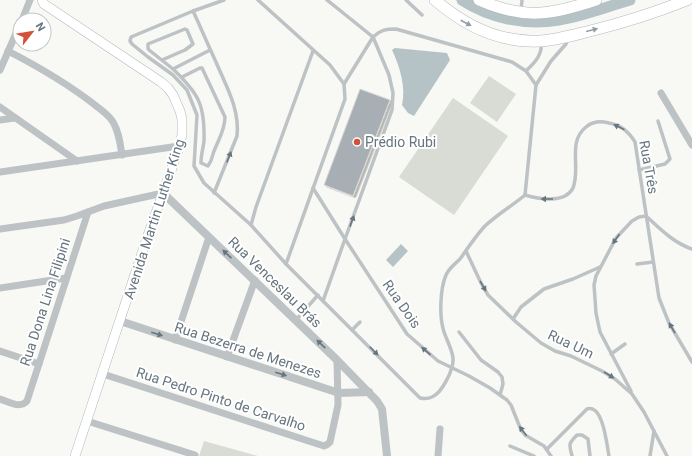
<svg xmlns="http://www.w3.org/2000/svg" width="692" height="456" font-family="Roboto,sans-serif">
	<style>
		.green { fill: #d8dcd5 }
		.water { fill: #b6c3c6 }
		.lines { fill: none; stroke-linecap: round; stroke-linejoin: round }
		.river { stroke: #b6c3c6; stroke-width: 11 }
		.building { fill: #a8afb4; stroke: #dad9d8; filter: url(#shadow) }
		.secondary-casing { stroke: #b2b8bc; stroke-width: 10 }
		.primary-casing { stroke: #b1b7ba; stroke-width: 12 }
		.service { stroke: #bdc2c5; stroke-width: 3.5 }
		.minor { stroke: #bdc2c5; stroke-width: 7 }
		.tertiary { stroke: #bdc2c5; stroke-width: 8 }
		.secondary { stroke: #fff; stroke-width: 9 }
		.primary { stroke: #fff; stroke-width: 11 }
		.oneway { fill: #949ea5 }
		.oneway2 { fill: #66757e }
		.poi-dot { fill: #d45139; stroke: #fff; stroke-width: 1.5 }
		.labels { text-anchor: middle; stroke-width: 4; stroke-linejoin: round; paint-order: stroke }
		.poi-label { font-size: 14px; fill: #66757e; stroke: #fff; text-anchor: start }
		.street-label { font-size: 14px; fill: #66757e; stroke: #fff }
	</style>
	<defs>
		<filter id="shadow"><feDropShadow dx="2.5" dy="1.5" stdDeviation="0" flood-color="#0004"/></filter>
	</defs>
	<rect width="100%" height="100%" fill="#f8f8f5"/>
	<g class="green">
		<polygon points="489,76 516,94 497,122 470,103"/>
		<polygon points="453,98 508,136 454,215 399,177"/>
		<polygon points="204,441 258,456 199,456"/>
	</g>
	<g class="water">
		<path d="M395,48L447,53L450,60L414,116L408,113L402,105C406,87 400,67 392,50Z"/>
		<polygon points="401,244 408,251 393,267 386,260"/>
	</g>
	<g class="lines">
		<path class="river" d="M462,0C490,18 525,26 559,20C583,16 606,7 630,0"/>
	</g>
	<polygon class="building" points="360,89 390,100 353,196 324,185"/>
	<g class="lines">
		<g class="secondary-casing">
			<polyline id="secondary" points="42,0 44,4 161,82 168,88 173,95 180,111 182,119 182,135 178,151 147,238 75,456"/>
		</g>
		<g class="primary-casing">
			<g id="primary">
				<path d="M435,0C464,25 500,43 540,41C558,40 577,34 594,30C626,22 657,12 687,0"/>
				<path d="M479,0C525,20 551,15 596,0"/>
			</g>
		</g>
		<g class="service">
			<polyline points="224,0 193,11 131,37 130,41 132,44 148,57 173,75 187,90 197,115 194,166 204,183 251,225"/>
			<polyline points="258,0 330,65 344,84 345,99 286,264"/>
			<polyline points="327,0 373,37 389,75 393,93 392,110 345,239 407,334 438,361 469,376 490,388 507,400 511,405 521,430 525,435 544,446 551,456"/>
			<polyline points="406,0 422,15"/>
			<polyline points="521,10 522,0"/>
			<path d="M193,11C201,28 208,45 216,62C226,86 240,109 237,136L214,193"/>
			<path d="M313,51L256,207L251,225L286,264L420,398C425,399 428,399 432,397C442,393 454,369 453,358C452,349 447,341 444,332C439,317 440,289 446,275C449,268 455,264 460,259C468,248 475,237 484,227C496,215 512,206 525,195L536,85L526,71L512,62L396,29C386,29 380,30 373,37L344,84"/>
			<polyline points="162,60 185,50 193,44 187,30 185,29 148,44 148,48 149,50 173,69 210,50"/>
			<path d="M173,69C199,94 205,105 204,141C203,149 201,155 201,163L208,166C211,162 212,159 213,154C217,142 225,131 225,117L202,68H200L182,77"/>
			<path d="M526,71C534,63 543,55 541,42"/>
			<polyline points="536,85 551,61 566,44 568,38"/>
			<polyline points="639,170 665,164 670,159 658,121"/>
			<polyline points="313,188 345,239 323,301"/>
			<path d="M525,195C538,199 565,204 573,188C581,168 567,142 586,127C593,121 600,121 609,123C621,125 629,132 635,142L659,298L669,323L692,362"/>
			<polyline points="466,251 481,283 488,295 516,322 541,343 555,351 571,356 602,371 615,379 632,394 644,412 667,456"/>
			<polyline points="637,264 653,262"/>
			<polyline points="513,319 521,307 544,289 573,279 600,267"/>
			<polyline points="296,320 318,295"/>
			<polyline points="352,330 360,322"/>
			<polyline points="459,332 481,360 498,372 502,377 503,384 500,395"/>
			<polyline points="611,354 625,344"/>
			<path d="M631,391L600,332L596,313L594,285L596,276L616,238L632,221L639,217L646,216C660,229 674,243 692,249"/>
			<polyline points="510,446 534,456"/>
			<path d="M547,449L587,409C603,403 607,446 609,456"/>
			<path d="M572,456C569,444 568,444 577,435H582L588,439L590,456"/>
			<polyline points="650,456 654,431"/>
		</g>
		<g class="minor">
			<polyline points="22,20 30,0"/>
			<path d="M8,51C39,67 68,84 95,105C101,110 109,115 113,122C119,132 120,143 122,155"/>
			<polyline points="0,70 20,24"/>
			<polyline points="661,93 692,145"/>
			<polyline points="0,107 77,161"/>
			<polyline points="0,120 15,118"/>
			<polyline points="0,172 179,146"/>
			<polyline points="0,229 64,220 77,216 104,206 163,193"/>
			<polyline points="0,288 66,278"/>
			<polyline points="175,340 209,237"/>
			<polyline points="0,351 39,364"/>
			<polyline points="227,357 255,280"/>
			<polyline points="103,374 324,446 328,444 330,442 338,405 337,360"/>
			<path d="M0,399C9,402 20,409 27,401L88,212"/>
			<polyline points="87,421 195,455"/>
			<polyline points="438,456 440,429"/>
		</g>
		<g class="tertiary">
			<polyline points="163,193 337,360 377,401 382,409 387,456"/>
			<polyline points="120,321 339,393 369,392"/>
		</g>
		<use href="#secondary" class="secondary"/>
		<use href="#primary" class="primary"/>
	</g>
	<defs><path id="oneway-solid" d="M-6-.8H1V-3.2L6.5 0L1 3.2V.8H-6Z"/></defs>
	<g class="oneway">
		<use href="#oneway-solid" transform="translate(466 23) rotate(28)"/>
		<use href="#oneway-solid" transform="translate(592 30) rotate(-14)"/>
	</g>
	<g class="oneway2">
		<use href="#oneway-solid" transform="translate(619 127) rotate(-154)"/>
		<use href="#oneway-solid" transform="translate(229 157) rotate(-68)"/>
		<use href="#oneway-solid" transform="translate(547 199) rotate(180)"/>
		<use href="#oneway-solid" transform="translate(352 221) rotate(-70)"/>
		<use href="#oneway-solid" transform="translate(616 239) rotate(125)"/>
		<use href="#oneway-solid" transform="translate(227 254) rotate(-137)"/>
		<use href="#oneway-solid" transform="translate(483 286) rotate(60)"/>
		<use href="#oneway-solid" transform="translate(672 328) rotate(-120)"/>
		<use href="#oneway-solid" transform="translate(157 334) rotate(18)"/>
		<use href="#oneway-solid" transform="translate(321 344) rotate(-136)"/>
		<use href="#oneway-solid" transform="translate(374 351) rotate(45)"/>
		<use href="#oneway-solid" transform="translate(426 351) rotate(-139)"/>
		<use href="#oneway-solid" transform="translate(281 374) rotate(18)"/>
		<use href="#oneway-solid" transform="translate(609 375) rotate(32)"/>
		<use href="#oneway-solid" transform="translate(523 431) rotate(-127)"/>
	</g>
	<circle class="poi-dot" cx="357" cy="142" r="4"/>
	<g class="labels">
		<g class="poi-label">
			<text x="365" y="147">Prédio Rubi</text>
		</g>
		<g class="street-label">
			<text transform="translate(649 167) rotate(80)" y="5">Rua Três</text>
			<text transform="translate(154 219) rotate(-72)" y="5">Avenida Martin Luther King</text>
			<text transform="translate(275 282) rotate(44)" y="5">Rua Venceslau Brás</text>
			<text transform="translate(45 302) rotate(-72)" y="5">Rua Dona Lina Filipini</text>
			<text transform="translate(402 304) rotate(55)" y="5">Rua Dois</text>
			<text transform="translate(571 344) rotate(25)" y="5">Rua Um</text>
			<text transform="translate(248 350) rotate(18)" y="5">Rua Bezerra de Menezes</text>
			<text transform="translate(221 399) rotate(18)" y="5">Rua Pedro Pinto de Carvalho</text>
		</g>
	</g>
	<g transform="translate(32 32) rotate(59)"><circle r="19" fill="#ffffff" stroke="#c2c8cb"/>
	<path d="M0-3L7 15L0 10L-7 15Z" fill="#d45139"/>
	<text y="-6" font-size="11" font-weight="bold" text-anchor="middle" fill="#66757e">N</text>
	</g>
</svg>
